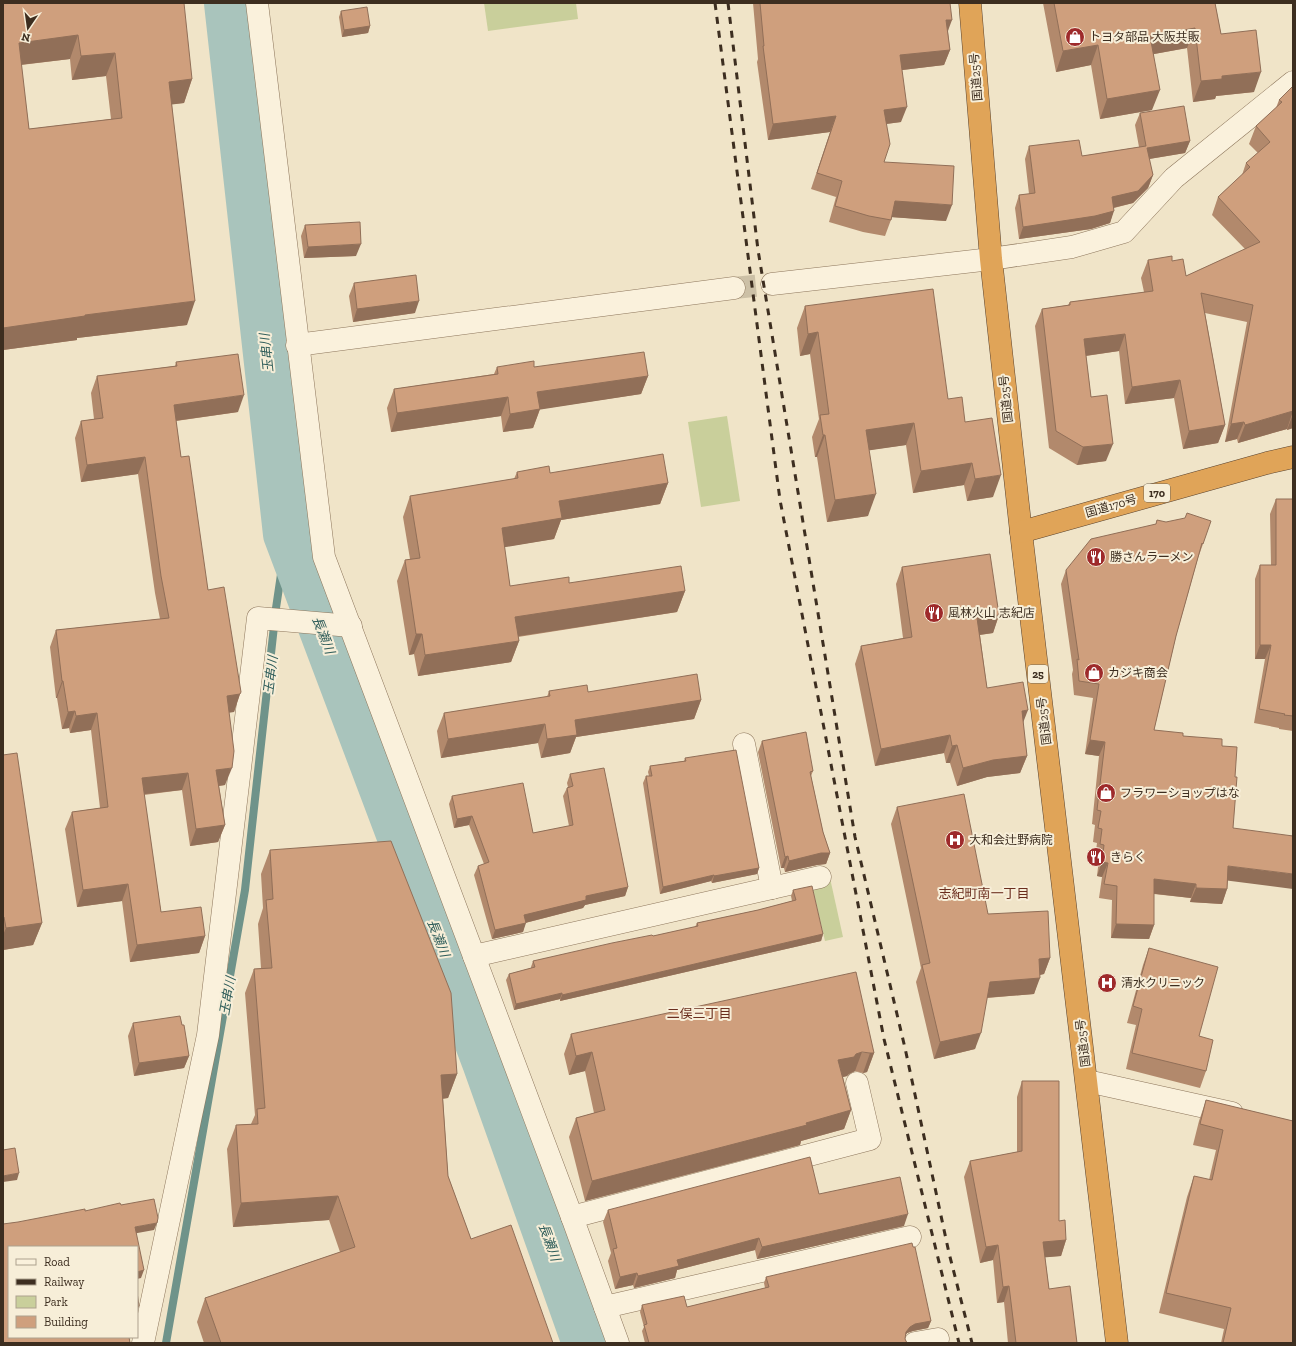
<svg xmlns="http://www.w3.org/2000/svg" width="1296" height="1346" font-family="'Zilla Slab','Noto Sans JP',serif">
	<style>
		.green { fill: #c9cf9b }
		.lines { fill: none; stroke-linecap: round; stroke-linejoin: round }
		.stream { stroke: #6f938a; stroke-width: 8 }
		.river { stroke: #a9c4bc; stroke-width: 48 }
		.street-tunnel { stroke: #ccc0a6; stroke-width: 22; stroke-dasharray: 22 11; stroke-linecap: butt }
		.street-casing { stroke: #8d765c; stroke-width: 23 }
		.highway-casing { stroke: #5b4430; stroke-width: 23 }
		.street { stroke: #faf1dc; stroke-width: 22 }
		.highway { stroke: #e0a458; stroke-width: 22 }
		.rail { stroke: #3d2e20; stroke-width: 3; stroke-dasharray: 7 7; stroke-linecap: butt }
		.wall { fill: #b2896c; fill-rule: evenodd }
		.shaded-wall { fill: #916f58 }
		.building { fill: #cf9f7d; stroke: #916f58; fill-rule: evenodd }
		.labels { text-anchor: middle; stroke-width: 4; stroke-linejoin: round; paint-order: stroke }
		.shield { fill: #f7eed8; stroke: #756857; stroke-width: 1 }
		.shield-label { font-size: 11px; font-weight: bold; fill: #3d2e20 }
		.poi-label { font-size: 12px; fill: #3d2e20; stroke: #f7eed8; text-anchor: start }
		.street-label { font-size: 12px; fill: #3d2e20; stroke: #f7eed8 }
		.water-label { font-size: 13px; font-style: italic; fill: #2f5d5a; stroke: #f7eed8 }
		.neighbourhood-label { font-size: 13px; fill: #6b2e1e; stroke: #f7eed8 }
	</style>
	<rect width="100%" height="100%" fill="#f0e4c8"/>
	<g class="green">
		<polygon points="484,3 576,3 578,19 488,31"/>
		<polygon points="727,416 740,501 701,507 688,422"/>
		<polygon points="828,869 843,937 825,941 809,873"/>
	</g>
	<g class="lines">
		<polyline class="stream" points="166,1343 245,890 276,608 287,534"/>
		<polyline class="river" points="228,3 287,534 486,1062 586,1343"/>
		<polyline class="street-tunnel" points="734,288 772,284"/>
		<g class="street-casing">
			<g id="street">
				<polyline points="257,3 324,557 572,1217 618,1343"/>
				<polyline points="772,284 991,259 1072,247 1124,232 1174,178 1293,82"/>
				<polyline points="297,345 734,288"/>
				<polyline points="744,744 772,888"/>
				<polyline points="474,956 820,877"/>
				<polyline points="1087,1081 1232,1113"/>
				<polyline points="572,1217 870,1139 857,1083"/>
				<polyline points="605,1307 910,1237"/>
				<polyline points="143,1343 208,1035 258,618 351,626"/>
				<polyline points="915,1343 938,1339"/>
			</g>
		</g>
		<g class="highway-casing">
			<g id="highway">
				<polyline points="970,3 991,259 1021,532 1117,1343"/>
				<polyline points="1021,532 1267,463 1293,457"/>
			</g>
		</g>
		<use href="#street" class="street"/>
		<use href="#highway" class="highway"/>
		<g class="rail">
			<polyline points="715,3 780,500 884,1039 959,1343"/>
			<polyline points="728,3 758,250 855,837 905,1048 949,1253 972,1343"/>
		</g>
	</g>
	<g class="wall">
		<path d="M3,3L192,79L184,103L172,104L187,325L77,338V340L3,350ZM70,59L72,80L106,76L111,119L29,129L21,65Z"/>
		<polygon points="753,3 950,3 948,32 950,50 944,65 902,70 901,122 886,124 884,162 946,221 892,217 885,236 863,232 829,222 836,197 811,189 830,132 768,140 757,62 758,59"/>
		<polygon points="1043,3 1215,3 1221,34 1254,92 1216,96 1215,99 1193,102 1187,48 1154,54 1152,110 1100,119 1091,65 1056,72"/>
		<polygon points="341,11 370,26 368,33 342,37 339,17"/>
		<polygon points="1293,86 1293,428 1287,430 1287,429 1238,443 1237,439 1225,442 1247,322 1205,313 1225,425 1218,443 1183,449 1174,398 1125,404 1119,351 1086,356 1091,397 1106,461 1077,465 1049,448 1035,326 1042,309 1068,305 1070,302 1144,292 1141,278 1148,260 1172,261 1186,276 1245,249 1212,215 1218,197 1242,175 1246,163 1258,153 1249,144 1256,126 1276,108 1279,100"/>
		<polygon points="1140,113 1190,141 1185,153 1149,159 1153,175 1148,188 1133,203 1114,208 1110,223 1091,229 1019,239 1015,208 1019,195 1029,194 1025,159 1029,146 1082,156 1139,147 1135,125"/>
		<polygon points="305,225 356,256 304,258 301,236"/>
		<polygon points="354,283 415,313 353,322 349,296"/>
		<polygon points="805,306 948,399 965,422 993,497 967,501 964,485 913,493 906,445 869,450 868,516 827,522 817,457 815,457 812,437 819,419 810,354 800,356 797,328"/>
		<polygon points="176,362 238,412 176,421 181,457 208,590 240,694 234,712 229,712 225,785 219,786 225,825 218,842 190,846 182,790 144,795 161,912 205,936 199,953 130,962 122,901 77,907 65,829 72,812 100,808 91,730 70,733 69,728 62,729 57,698 56,698 50,647 56,630 160,619 155,593 138,474 81,482 75,438 81,421 94,419 91,393 97,376 175,366"/>
		<polygon points="497,367 534,367 648,376 641,394 540,409 533,428 503,432 501,416 391,432 387,408 394,389 494,374"/>
		<polygon points="517,472 550,473 668,483 660,504 561,520 554,539 504,547 510,586 569,583 685,591 677,612 518,637 519,641 511,662 418,676 414,654 409,655 397,581 405,560 410,559 403,517 410,496 514,479"/>
		<polygon points="1276,499 1293,499 1293,731 1279,729 1279,728 1254,723 1265,659 1255,659 1255,579 1260,565 1271,565 1270,514"/>
		<polygon points="1157,520 1203,544 1198,558 1176,636 1154,730 1222,746 1228,880 1227,889 1222,904 1190,902 1191,898 1154,894 1154,925 1149,939 1111,938 1112,900 1099,898 1102,877 1097,876 1099,859 1095,858 1097,843 1093,842 1095,825 1092,824 1099,756 1085,754 1093,698 1074,695 1072,674 1073,670 1061,584 1066,570 1156,524"/>
		<polygon points="902,567 999,615 993,633 980,635 987,688 1023,724 1027,756 1020,773 987,777 957,786 950,763 946,763 944,753 875,766 855,664 861,646 903,638 896,584"/>
		<polygon points="549,691 588,692 701,700 694,719 576,737 570,753 541,758 538,743 441,758 437,731 444,713 547,697"/>
		<polygon points="762,741 813,771 811,776 823,832 830,853 826,864 817,865 785,872 784,868 781,868 758,752"/>
		<polygon points="3,755 42,923 33,945 3,950"/>
		<polygon points="685,758 759,868 757,874 712,883 711,881 660,894 643,783 646,776 649,776 648,772 650,766 684,761"/>
		<polygon points="570,774 628,887 625,896 585,905 583,908 525,923 523,932 492,939 474,875 478,866 484,864 469,825 454,828 449,804 452,796 533,833 569,826 563,796 567,788 568,787 567,783"/>
		<polygon points="897,807 988,914 1050,958 1044,974 1040,975 1034,994 987,998 975,1049 934,1059 916,982 921,968 891,824"/>
		<polygon points="270,850 457,1074 448,1098 443,1099 448,1176 471,1239 553,1343 204,1343 197,1322 205,1298 340,1252 329,1220 233,1227 227,1149 236,1125 251,1124 255,1115 245,993 254,969 261,968 258,924 263,908 261,874"/>
		<polygon points="793,890 823,934 821,941 560,1001 560,999 514,1010 506,980 509,974 531,968 531,967 533,961 653,936 695,927 697,923 758,910 792,901 791,896"/>
		<polygon points="1149,948 1199,1036 1206,1071 1200,1088 1126,1069 1136,1025 1127,1023 1143,965"/>
		<polygon points="133,1023 182,1025 189,1056 184,1068 134,1076 128,1036"/>
		<polygon points="571,1034 874,1053 867,1072 863,1073 855,1071 849,1074 847,1076 843,1077 851,1110 844,1129 801,1141 800,1145 585,1201 569,1137 576,1118 594,1113 585,1071 569,1075 564,1054"/>
		<polygon points="1022,1081 1059,1221 1066,1240 1061,1256 1045,1257 1049,1289 1077,1343 1008,1343 1004,1302 997,1303 993,1260 980,1263 964,1177 970,1161 1017,1152 1017,1097"/>
		<polygon points="1206,1100 1293,1121 1293,1343 1221,1343 1224,1329 1159,1313 1187,1197 1194,1176 1209,1180 1216,1150 1193,1145 1199,1121"/>
		<polygon points="819,1194 904,1226 757,1259 755,1250 677,1270 675,1278 634,1288 633,1285 615,1289 608,1261 611,1253 603,1222 608,1210"/>
		<polygon points="766,1277 931,1321 928,1328 913,1331 907,1333 905,1336 905,1339 907,1343 645,1343 642,1331 644,1327 640,1312 642,1305 687,1307 765,1288 764,1283"/>
	</g>
	<g class="shaded-wall">
		<polygon points="946,20 952,20 946,36"/>
		<polygon points="370,26 368,33 342,37 344,30"/>
		<polygon points="1195,28 1187,48 1143,56 1150,36"/>
		<polygon points="78,35 70,59 10,66 19,43"/>
		<polygon points="1098,45 1091,65 1056,72 1063,51"/>
		<polygon points="950,50 944,65 894,71 900,55"/>
		<polygon points="115,53 106,76 72,80 81,56"/>
		<polygon points="1261,72 1254,92 1216,96 1215,99 1193,102 1201,81 1222,76"/>
		<polygon points="192,79 184,103 160,106 169,82"/>
		<polygon points="1160,90 1152,110 1100,119 1107,99"/>
		<polygon points="907,107 901,122 878,125 884,110"/>
		<polygon points="836,116 830,132 768,140 773,124"/>
		<polygon points="1190,141 1185,153 1143,160 1147,148"/>
		<polygon points="1153,175 1148,188 1133,203 1108,209 1112,197"/>
		<polygon points="895,201 952,205 946,221 890,217"/>
		<polygon points="1114,211 1110,223 1091,229 1019,239 1023,227"/>
		<polygon points="361,244 356,256 304,258 308,247"/>
		<polygon points="195,301 187,325 77,338 77,340 3,350 3,328 85,315"/>
		<polygon points="419,301 415,313 353,322 357,309"/>
		<polygon points="818,332 810,354 800,356 808,334"/>
		<polygon points="1125,334 1119,351 1077,357 1084,339"/>
		<polygon points="648,376 641,394 531,411 537,392"/>
		<polygon points="1180,380 1174,398 1125,404 1132,387"/>
		<polygon points="244,395 238,412 167,422 174,405"/>
		<polygon points="508,397 501,416 391,432 397,413"/>
		<polygon points="540,409 533,428 503,432 510,414"/>
		<polygon points="1293,411 1287,429 1238,443 1245,425"/>
		<polygon points="1293,414 1293,428 1287,430"/>
		<polygon points="1244,422 1237,439 1225,442 1231,424"/>
		<polygon points="914,423 906,445 858,452 866,430"/>
		<polygon points="1225,425 1218,443 1183,449 1189,431"/>
		<polygon points="823,435 825,435 817,457 815,457"/>
		<polygon points="1113,444 1106,461 1077,465 1083,447"/>
		<polygon points="145,457 138,474 81,482 87,465"/>
		<polygon points="972,463 964,485 913,493 921,471"/>
		<polygon points="1001,475 993,497 967,501 975,479"/>
		<polygon points="668,483 660,504 561,520 554,539 494,549 502,528 559,501"/>
		<polygon points="876,494 868,516 827,522 835,500"/>
		<polygon points="685,591 677,612 507,638 515,617"/>
		<polygon points="999,615 993,633 971,636 977,618"/>
		<polygon points="416,634 422,634 414,654 409,655"/>
		<polygon points="519,641 511,662 418,676 425,655"/>
		<polygon points="1260,645 1271,645 1265,659 1255,659"/>
		<polygon points="62,681 63,681 57,698 56,698"/>
		<polygon points="240,694 234,712 221,714 227,696"/>
		<polygon points="701,700 694,719 576,737 570,753 541,758 547,739 575,720"/>
		<polygon points="1028,710 1021,728 1022,711"/>
		<polygon points="75,711 69,728 62,729 68,712"/>
		<polygon points="97,713 91,730 70,733 76,716"/>
		<polygon points="545,724 538,743 441,758 448,739"/>
		<polygon points="950,735 944,753 875,766 881,749"/>
		<polygon points="1090,740 1105,742 1099,756 1085,754"/>
		<polygon points="957,745 950,763 946,763 952,746"/>
		<polygon points="1027,756 1020,773 987,777 957,786 963,768 993,760"/>
		<polygon points="232,768 225,785 210,787 216,770"/>
		<polygon points="188,773 182,790 136,795 142,778"/>
		<polygon points="472,816 469,825 454,828 457,819"/>
		<polygon points="225,825 218,842 190,846 196,829"/>
		<polygon points="821,853 830,853 826,864 817,865 785,872 789,861"/>
		<polygon points="788,856 784,868 781,868 785,857"/>
		<polygon points="1102,862 1108,863 1102,877 1097,876"/>
		<polygon points="1228,866 1293,874 1293,889 1223,880"/>
		<polygon points="759,868 757,874 712,883 714,876"/>
		<polygon points="714,875 711,881 660,894 663,887"/>
		<polygon points="1154,879 1196,884 1191,898 1148,893"/>
		<polygon points="128,884 122,901 77,907 83,890"/>
		<polygon points="628,887 625,896 585,905 583,908 521,924 524,915 586,896"/>
		<polygon points="1196,888 1227,889 1222,904 1190,902"/>
		<polygon points="42,923 33,945 3,950 3,935 6,928"/>
		<polygon points="526,923 523,932 492,939 495,930"/>
		<polygon points="1116,924 1154,925 1149,939 1111,938"/>
		<polygon points="823,934 821,941 560,1001 562,995"/>
		<polygon points="205,936 199,953 130,962 137,945"/>
		<polygon points="1050,958 1044,974 1033,976 1039,959"/>
		<polygon points="1040,978 1034,994 983,998 990,982"/>
		<polygon points="562,993 560,999 514,1010 516,1004"/>
		<polygon points="981,1033 975,1049 934,1059 940,1042"/>
		<polygon points="592,1052 585,1071 569,1075 576,1056"/>
		<polygon points="862,1052 855,1071 849,1074 847,1076 831,1080 838,1060"/>
		<polygon points="870,1053 874,1053 867,1072 863,1073"/>
		<polygon points="189,1056 184,1068 134,1076 139,1063"/>
		<polygon points="457,1074 448,1098 433,1099 441,1075"/>
		<polygon points="851,1110 844,1129 801,1141 800,1145 585,1201 592,1181"/>
		<polygon points="19,1173 17,1180 3,1182 3,1176"/>
		<polygon points="338,1196 329,1220 233,1227 241,1203"/>
		<polygon points="908,1214 904,1226 757,1259 762,1247"/>
		<polygon points="157,1223 154,1230 132,1234 135,1227"/>
		<polygon points="759,1238 755,1250 677,1270 675,1278 634,1288 638,1276 677,1260"/>
		<polygon points="1066,1240 1061,1256 1038,1258 1043,1242"/>
		<polygon points="998,1245 993,1260 980,1263 986,1247"/>
		<polygon points="144,1270 141,1278 137,1279 137,1272"/>
		<polygon points="637,1273 633,1285 615,1289 620,1277"/>
		<polygon points="1009,1286 1004,1302 997,1303 1003,1287"/>
		<polygon points="139,1306 137,1312 137,1307"/>
		<polygon points="931,1321 928,1328 913,1331 907,1333 903,1339 906,1332 910,1327 915,1324"/>
	</g>
	<g class="building">
		<path d="M3,3H184L192,79L169,82L195,301L85,315V316L3,328ZM78,35L81,56L115,53L122,118L29,129L19,43Z"/>
		<polygon points="760,3 950,3 952,20 946,20 950,50 900,55 907,107 884,110 890,144 884,162 954,166 952,205 895,201 891,220 869,216 835,206 842,181 817,173 836,116 773,124 763,46 764,46"/>
		<polygon points="1054,3 1215,3 1221,34 1256,30 1261,72 1222,76 1222,79 1201,81 1195,28 1150,36 1160,90 1107,99 1098,45 1063,51"/>
		<polygon points="367,7 370,26 344,30 341,11"/>
		<polygon points="1293,86 1293,411 1245,425 1244,422 1231,424 1253,305 1201,293 1225,425 1189,431 1180,380 1132,387 1125,334 1084,339 1091,397 1107,395 1113,444 1083,447 1056,431 1042,309 1070,305 1070,302 1153,291 1148,260 1172,256 1172,261 1183,259 1186,276 1260,242 1218,197 1250,167 1246,163 1270,142 1256,126 1282,102 1279,100"/>
		<polygon points="1184,106 1190,141 1147,148 1153,175 1138,191 1112,197 1114,211 1095,216 1023,227 1019,195 1035,193 1029,146 1079,140 1082,156 1146,146 1140,113"/>
		<polygon points="360,222 361,244 308,247 305,225"/>
		<polygon points="416,275 419,301 357,309 354,283"/>
		<polygon points="933,289 948,399 962,397 965,422 992,418 1001,475 975,479 972,463 921,471 914,423 866,430 876,494 835,500 825,435 823,435 820,415 829,414 818,332 808,334 805,306"/>
		<polygon points="644,352 648,376 537,392 540,409 510,414 508,397 397,413 394,389 498,374 497,367 534,361 534,367"/>
		<polygon points="238,354 244,395 174,405 181,457 189,456 208,590 224,587 241,692 240,694 227,696 234,751 232,768 216,770 225,825 196,829 188,773 142,778 161,912 201,907 205,936 137,945 128,884 83,890 72,812 108,807 97,713 76,716 75,711 68,712 63,681 62,681 56,630 169,618 161,576 145,457 87,465 81,421 103,418 97,376 177,366 176,362"/>
		<polygon points="663,454 668,483 559,501 562,518 502,528 510,586 569,577 569,583 681,566 685,591 515,617 519,641 425,655 422,634 416,634 405,560 420,558 410,496 518,478 517,472 549,466 550,473"/>
		<polygon points="1276,499 1293,499 1293,716 1284,715 1285,714 1259,709 1271,645 1260,645 1260,565 1276,565"/>
		<polygon points="1187,513 1211,521 1203,544 1202,543 1176,636 1154,730 1183,733 1183,736 1222,739 1222,746 1237,747 1235,777 1237,777 1233,828 1293,836 1293,874 1228,866 1227,889 1196,888 1196,884 1154,879 1154,925 1116,924 1117,886 1104,884 1108,863 1102,862 1104,845 1100,844 1102,829 1098,828 1101,811 1097,810 1105,742 1090,740 1099,684 1079,681 1077,659 1079,660 1066,570 1091,539 1156,524 1157,520 1166,522 1185,518"/>
		<polygon points="990,554 999,615 977,618 987,688 1023,682 1028,710 1022,711 1027,756 993,760 963,768 957,745 952,746 950,735 881,749 861,646 912,637 902,567"/>
		<polygon points="697,674 701,700 575,720 577,735 547,739 545,724 448,739 444,713 550,696 549,691 587,685 588,692"/>
		<polygon points="806,732 813,771 810,772 823,832 830,853 821,853 789,861 788,856 785,857 762,741"/>
		<polygon points="736,750 759,868 714,876 714,875 663,887 646,776 652,776 650,766 686,761 685,758"/>
		<polygon points="17,753 42,923 6,928 4,917 3,918 3,755"/>
		<polygon points="604,768 628,887 586,896 586,900 524,915 526,923 495,930 478,866 489,862 472,816 457,819 452,796 523,783 533,833 573,825 567,788 573,786 570,774"/>
		<polygon points="964,794 988,914 1048,911 1050,958 1039,959 1040,978 990,982 981,1033 940,1042 922,965 930,963 897,807"/>
		<polygon points="391,841 451,993 457,1074 441,1075 448,1176 471,1239 511,1225 553,1343 221,1343 205,1298 355,1247 338,1196 241,1203 236,1125 258,1124 257,1109 265,1108 254,969 272,968 266,900 273,899 270,850"/>
		<polygon points="812,886 823,934 562,995 562,993 516,1004 509,974 535,967 533,961 612,943 652,935 653,936 698,926 697,923 758,910 796,900 793,890"/>
		<polygon points="1149,948 1218,967 1199,1036 1213,1040 1206,1071 1132,1053 1142,1009 1133,1006"/>
		<polygon points="856,972 874,1053 870,1053 862,1052 856,1054 854,1057 838,1060 851,1110 806,1123 807,1125 592,1181 576,1118 605,1110 592,1052 576,1056 571,1034"/>
		<polygon points="180,1016 182,1025 184,1025 189,1056 139,1063 133,1023"/>
		<polygon points="1022,1081 1059,1081 1059,1221 1065,1220 1066,1240 1043,1242 1049,1289 1070,1286 1077,1343 1016,1343 1009,1286 1003,1287 998,1245 986,1247 970,1161 1022,1151"/>
		<polygon points="1206,1100 1293,1121 1293,1343 1223,1343 1231,1308 1166,1293 1194,1176 1212,1180 1223,1130 1200,1124"/>
		<polygon points="15,1148 19,1173 3,1176 3,1150"/>
		<polygon points="810,1157 819,1194 900,1177 908,1214 762,1247 759,1238 677,1260 679,1266 638,1276 637,1273 620,1277 613,1249 617,1248 608,1210"/>
		<polygon points="154,1199 158,1218 157,1223 135,1227 144,1270 137,1272 137,1247 9,1247 9,1337 129,1337 130,1343 3,1343 3,1224 18,1222 85,1209 85,1211 120,1203 121,1205"/>
		<polygon points="912,1243 913,1247 915,1247 931,1321 915,1324 910,1327 906,1332 905,1339 907,1343 649,1343 644,1325 647,1324 642,1305 684,1296 687,1307 769,1287 766,1277"/>
		<polygon points="137,1292 139,1306 137,1307"/>
	</g>
	<defs>
		<g id="shop-disc" transform="scale(1)"><circle r="9.5" fill="#9e2a2b" stroke="#f7eed8"/><path d="M-5-2.5h2.3a2.7 3.5 0 0 1 5.4 0H5L5.5 6h-11ZM-1.5-2.5h3a1.5 2.3 0 0 0-3 0Z" fill="#fff"/></g>
		<g id="restaurant-disc" transform="scale(1)"><circle r="9.5" fill="#9e2a2b" stroke="#f7eed8"/><path d="M-5-6h1v4h1v-4h1v4h1v-4h1v5L-1.5 .5V6h-2V.5L-5-1ZM5-6V6H3V1.5H1.5Q1.5-4 5-6Z" fill="#fff"/></g>
		<g id="hospital-disc" transform="scale(1)"><circle r="9.5" fill="#9e2a2b" stroke="#f7eed8"/><path d="M-5-5h3v3.5h4V-5h3V5h-3V1.5h-4V5h-3Z" fill="#fff"/></g>
	</defs>
	<g fill-rule="evenodd">
		<use href="#shop-disc" x="1075" y="37"/>
		<use href="#restaurant-disc" x="1096" y="557"/>
		<use href="#restaurant-disc" x="934" y="613"/>
		<use href="#shop-disc" x="1094" y="673"/>
		<use href="#shop-disc" x="1106" y="793"/>
		<use href="#hospital-disc" x="955" y="840"/>
		<use href="#restaurant-disc" x="1096" y="857"/>
		<use href="#hospital-disc" x="1107" y="983"/>
	</g>
	<g class="labels">
		<g class="shield">
			<rect x="1144" y="484" width="26" height="18" rx="3"/>
			<rect x="1028" y="665" width="20" height="18" rx="3"/>
		</g>
		<g class="shield-label">
			<text x="1157" y="497">170</text>
			<text x="1038" y="678">25</text>
		</g>
		<g class="poi-label">
			<text x="1089" y="41">トヨタ部品 大阪共販</text>
			<text x="1110" y="561">勝さんラーメン</text>
			<text x="948" y="617">風林火山 志紀店</text>
			<text x="1108" y="677">カジキ商会</text>
			<text x="1120" y="797">フラワーショップはな</text>
			<text x="969" y="844">大和会辻野病院</text>
			<text x="1110" y="861">きらく</text>
			<text x="1121" y="987">清水クリニック</text>
		</g>
		<g class="street-label">
			<text transform="translate(976 77) rotate(-95)" y="4">国道25号</text>
			<text transform="translate(1006 399) rotate(-96)" y="4">国道25号</text>
			<text transform="translate(1111 506) rotate(-16)" y="4">国道170号</text>
			<text transform="translate(1044 721) rotate(-97)" y="4">国道25号</text>
			<text transform="translate(1083 1043) rotate(-97)" y="4">国道25号</text>
		</g>
		<g class="water-label">
			<text transform="translate(266 353) rotate(-96)" y="5">玉串川</text>
			<text transform="translate(324 635) rotate(69)" y="5">長瀬川</text>
			<text transform="translate(270 675) rotate(-83)" y="5">玉串川</text>
			<text transform="translate(439 938) rotate(69)" y="5">長瀬川</text>
			<text transform="translate(227 996) rotate(-80)" y="5">玉串川</text>
			<text transform="translate(550 1242) rotate(70)" y="5">長瀬川</text>
		</g>
		<g class="neighbourhood-label">
			<text x="984" y="898">志紀町南一丁目</text>
			<text x="699" y="1018">二俣三丁目</text>
		</g>
	</g>
	<rect width="1296" height="1346" fill="none" stroke="#3d2e20" stroke-width="8"/>
	<rect x="8" y="1246" width="130" height="92" fill="#f7eed8" stroke="#ada18e"/>
	<rect x="16" y="1259" width="20" height="6" fill="#faf1dc" stroke="#ada18e"/>
	<text x="44" y="1266" font-size="12" fill="#3d2e20">Road</text>
	<rect x="16" y="1279" width="20" height="6" fill="#3d2e20" stroke="#ada18e"/>
	<text x="44" y="1286" font-size="12" fill="#3d2e20">Railway</text>
	<rect x="16" y="1296" width="20" height="12" fill="#c9cf9b" stroke="#ada18e"/>
	<text x="44" y="1306" font-size="12" fill="#3d2e20">Park</text>
	<rect x="16" y="1316" width="20" height="12" fill="#cf9f7d" stroke="#ada18e"/>
	<text x="44" y="1326" font-size="12" fill="#3d2e20">Building</text>
	<g transform="translate(28 28) rotate(193)" stroke="#f7eed8" stroke-width="3" paint-order="stroke">
	<path d="M0-3L7 15L0 10L-7 15Z" fill="#3d2e20"/>
	<text y="-6" font-size="11" font-weight="bold" text-anchor="middle" fill="#3d2e20">N</text>
	</g>
</svg>
